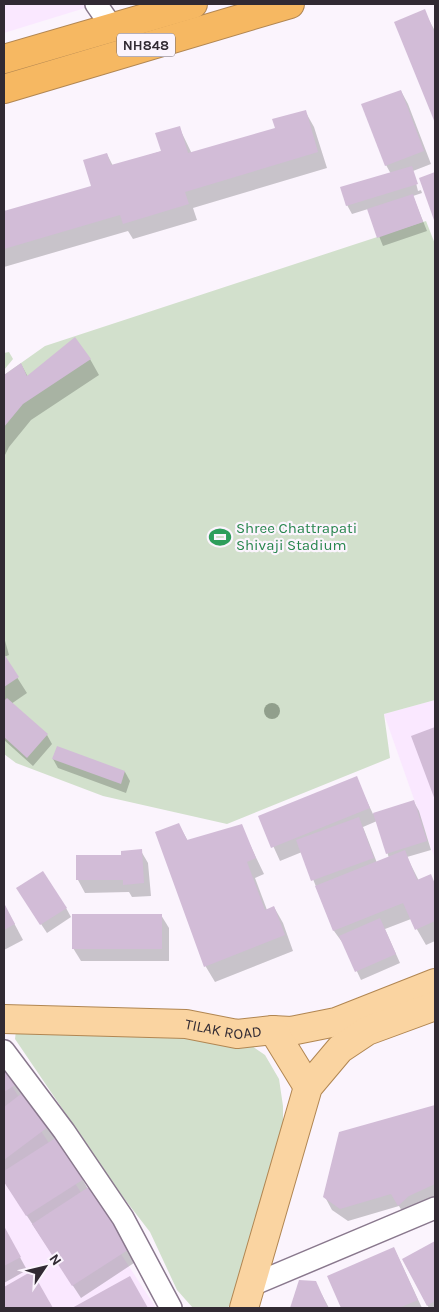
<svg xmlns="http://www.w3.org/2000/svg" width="439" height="1312" font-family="Karla,sans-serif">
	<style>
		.built { fill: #fae8ff }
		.green { fill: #d2e0cc }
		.shadow { fill: #0003; fill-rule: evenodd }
		.building { fill: #d2bcd7 }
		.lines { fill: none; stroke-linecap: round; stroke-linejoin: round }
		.minor-casing { stroke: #89788d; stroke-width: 24 }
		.major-casing { stroke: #b18652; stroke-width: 30 }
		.highway-casing { stroke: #b18652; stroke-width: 30 }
		.minor { stroke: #fff; stroke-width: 21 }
		.major { stroke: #fad4a1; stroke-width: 28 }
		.highway { stroke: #f6b862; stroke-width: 28 }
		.tree { fill: #919f8c }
		.labels { text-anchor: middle; stroke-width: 4.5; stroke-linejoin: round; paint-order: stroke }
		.shield { fill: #fbf4fd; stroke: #6e6770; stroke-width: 1 }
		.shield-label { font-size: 14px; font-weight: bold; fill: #312a33 }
		.leisure-label { font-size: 15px; fill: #27864d; stroke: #fbf4fd; text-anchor: start }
		.street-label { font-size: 15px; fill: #312a33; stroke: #fbf4fd }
	</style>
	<rect width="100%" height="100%" fill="#fbf4fd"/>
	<g class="built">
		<polygon points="4,4 98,4 4,33"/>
		<polygon points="435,700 435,859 384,714"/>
		<polygon points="4,1074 156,1308 4,1308"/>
	</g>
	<g class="green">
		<polygon points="426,221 435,244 435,700 384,714 390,758 227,824 103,796 16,763 4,754 4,375 45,346"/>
		<polygon points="9,352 13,359 4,370 4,353"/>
		<polygon points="17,1022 249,1044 265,1055 279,1079 283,1106 283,1144 244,1274 228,1308 193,1308 177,1290 150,1232 116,1188 15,1039"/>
	</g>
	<g class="shadow">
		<polygon points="424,11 435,31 435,119 396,23"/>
		<polygon points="401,91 408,104 431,164 413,171 418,191 421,190 416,176 422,193 413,196 427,231 383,246 368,209 352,214 347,205 391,174 386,165"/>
		<polygon points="305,111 314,127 327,168 193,208 197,220 133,239 128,231 4,267 4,208 6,212 92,187 107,154 113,166 162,151 179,127 192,154 276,129"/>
		<polygon points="90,359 99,375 31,420 9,447 4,457 4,376 21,364 28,377"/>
		<polygon points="4,637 9,655 4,657 27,693 11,704 47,735 52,744 33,766 4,740"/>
		<polygon points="435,728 435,797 412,737"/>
		<polygon points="57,748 125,772 130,781 126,793 58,768 53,759"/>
		<path d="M356,778L373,814L414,802L419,811L431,850L407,857L419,881L430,875L435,884V941L426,945L411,919L385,929L400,963L361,980L345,946L334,931L302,852L280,861L260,817ZM377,821L389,858L377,863L363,827Z"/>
		<polygon points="179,825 188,841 241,826 264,874 255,878 267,910 274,907 283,923 293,951 215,982 206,967 156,832"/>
		<polygon points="141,851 148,863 151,896 132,897 129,892 85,893 78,880 122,856"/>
		<polygon points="23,897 66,908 71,917 47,933"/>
		<polygon points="4,904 23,940 4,950"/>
		<polygon points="161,915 169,928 169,961 81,961 73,948"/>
		<polygon points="4,1059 51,1125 88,1189 137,1261 81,1298 4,1181"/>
		<polygon points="435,1106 435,1200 406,1218 399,1206 348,1221 332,1210 325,1197 340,1133"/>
		<polygon points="4,1228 27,1270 4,1283"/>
		<polygon points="435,1243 435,1308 429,1308 403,1260"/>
		<polygon points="394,1248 422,1308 343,1308 329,1277"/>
		<polygon points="32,1273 52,1308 4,1308 4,1288"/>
		<polygon points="129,1278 147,1308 75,1308"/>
		<polygon points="300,1281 315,1282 329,1308 292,1308"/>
	</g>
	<g class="building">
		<polygon points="425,9 435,34 435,123 394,22"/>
		<polygon points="401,90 424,151 385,166 361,104"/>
		<polygon points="306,110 318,152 185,192 189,204 123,224 120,215 4,249 4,211 91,186 83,160 107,153 111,165 161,151 155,133 180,126 188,153 275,128 272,119"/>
		<polygon points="412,166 418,184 346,206 340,187"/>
		<polygon points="435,172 435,223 419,178"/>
		<polygon points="413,194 423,222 377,238 367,209"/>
		<polygon points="75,337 91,359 23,404 4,427 4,375 21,363 27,376"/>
		<polygon points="4,654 19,677 4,687"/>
		<polygon points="7,698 48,734 27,758 4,737 4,701"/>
		<polygon points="435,727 435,800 411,736"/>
		<polygon points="57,746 125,771 121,784 52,759"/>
		<polygon points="357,776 370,808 271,848 258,816"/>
		<polygon points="414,800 427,841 386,854 373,813"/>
		<polygon points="359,817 374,858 311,881 296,840"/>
		<polygon points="179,823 187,840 242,824 256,858 247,862 265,910 274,906 285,935 204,967 155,832"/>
		<polygon points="142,849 144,883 123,885 123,880 76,880 76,855 121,855 121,851"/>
		<polygon points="405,850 417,880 431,874 435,884 435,921 415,930 403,903 333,931 315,886"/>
		<polygon points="43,871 67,908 40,925 16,888"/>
		<polygon points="4,903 15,924 4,930"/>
		<rect x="72" y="914" width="90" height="35"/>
		<polygon points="380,918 396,954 355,972 339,936"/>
		<polygon points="4,1057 20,1082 4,1092"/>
		<polygon points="26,1090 52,1124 4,1160 4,1107"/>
		<polygon points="435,1105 435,1184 409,1196 398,1206 391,1194 340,1209 323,1197 339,1132"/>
		<polygon points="57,1137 84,1179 26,1216 4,1182 4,1171"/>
		<polygon points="90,1186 131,1248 72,1286 32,1224"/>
		<polygon points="4,1226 21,1257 4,1266"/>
		<polygon points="435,1241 435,1301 427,1306 402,1259"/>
		<polygon points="394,1247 418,1300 399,1308 341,1308 327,1276"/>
		<polygon points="32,1271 53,1308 4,1308 4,1287"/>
		<polygon points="130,1276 148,1308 72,1308"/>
		<polygon points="299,1280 316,1281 328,1308 290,1308"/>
	</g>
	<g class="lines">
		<g class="minor-casing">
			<g id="minor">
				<polyline points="96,4 112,27"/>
				<polyline points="4,1051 64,1131 123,1218 171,1308"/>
				<polyline points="252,1285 435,1208"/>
			</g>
		</g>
		<g class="major-casing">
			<g id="major">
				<path id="s1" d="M4,1019L186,1024L237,1034L273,1030L291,1031L336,1022L435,983"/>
				<polyline points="273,1030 308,1087"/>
				<polyline points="244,1308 308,1087 340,1049 367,1031 435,1006"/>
			</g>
		</g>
		<g class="highway-casing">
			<g id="highway">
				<polyline points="4,59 193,4"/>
				<polyline points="4,89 290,4"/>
			</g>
		</g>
		<use href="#minor" class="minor"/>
		<use href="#major" class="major"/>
		<use href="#highway" class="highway"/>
	</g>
	<circle class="tree" cx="272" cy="711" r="8"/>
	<defs>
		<g id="stadium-bare" transform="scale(1.725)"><path d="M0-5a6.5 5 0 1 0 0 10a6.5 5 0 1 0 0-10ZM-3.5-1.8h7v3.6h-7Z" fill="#2e9e5b" stroke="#fbf4fd" stroke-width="2.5" paint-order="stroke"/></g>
	</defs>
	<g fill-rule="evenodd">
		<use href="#stadium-bare" x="220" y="537"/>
	</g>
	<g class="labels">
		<rect class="shield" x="117" y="33.5" width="58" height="23" rx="4"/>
		<g class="shield-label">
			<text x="146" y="50">NH848</text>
		</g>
		<g class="leisure-label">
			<text x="236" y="533">Shree Chattrapati<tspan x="236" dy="17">Shivaji Stadium</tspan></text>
		</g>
		<g class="street-label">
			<text dy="5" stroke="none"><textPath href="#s1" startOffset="220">TILAK ROAD</textPath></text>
		</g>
	</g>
	<rect width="439" height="1312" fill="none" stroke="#312a33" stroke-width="10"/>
	<g transform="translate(45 1267) rotate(55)" stroke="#fbf4fd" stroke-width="4" paint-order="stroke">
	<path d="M0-4L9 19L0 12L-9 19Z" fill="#312a33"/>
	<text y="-8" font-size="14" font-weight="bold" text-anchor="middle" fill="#312a33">N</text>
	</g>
</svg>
